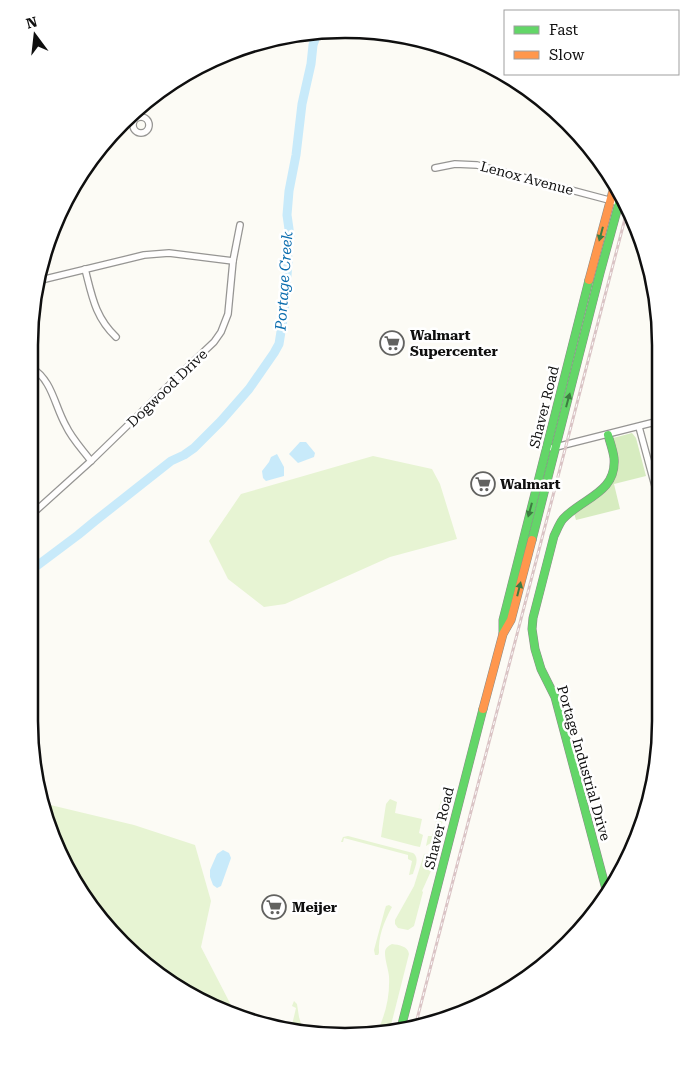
<svg xmlns="http://www.w3.org/2000/svg" width="689" height="1065" font-family="'Roboto Serif',serif">
	<style>
		.green { fill: #e7f4d3 }
		.forest { fill: #d7ecc0 }
		.water { fill: #c8eafa }
		.lines { fill: none; stroke-linecap: round; stroke-linejoin: round }
		.river { stroke: #c8eafa; stroke-width: 9 }
		.street-casing { stroke: #969593; stroke-width: 8 }
		.fast-casing { stroke: #8c8c89; stroke-width: 9 }
		.slow-casing { stroke: #8c8c89; stroke-width: 9 }
		.street { stroke: #fffefe; stroke-width: 5.5 }
		.fast { stroke: #63d668; stroke-width: 8 }
		.slow { stroke: #ff974d; stroke-width: 8 }
		.rail-casing { stroke: #dac4c5; stroke-width: 3 }
		.rail { stroke: #fff; stroke-width: 1; stroke-dasharray: 4; stroke-linecap: butt }
		.oneway { fill: #3d7c40 }
		.labels { text-anchor: middle; stroke-width: 5; stroke-linejoin: round; paint-order: stroke }
		.street-label { font-size: 14px; fill: #0f0f0f; stroke: #fff }
		.poi-label { font-size: 14px; font-weight: bold; fill: #0f0f0f; stroke: #fff; text-anchor: start }
		.water-label { font-size: 15px; font-style: italic; fill: #0b6dae; stroke: #fff }
		.rim { fill: none; stroke: #0f0f0f; stroke-width: 2.5 }
	</style>
	<rect width="100%" height="100%" fill="#fcfbf5"/>
	<g class="green">
		<polygon points="373,456 432,469 440,484 457,539 390,557 285,604 264,607 228,579 209,541 241,494"/>
		<polygon points="445,798 448,799 449,801 437,839 426,846 428,836 432,836 437,817 439,816 439,813 438,812 441,800"/>
		<polygon points="390,799 397,802 395,813 422,819 419,833 423,835 420,847 415,846 381,837 386,804"/>
		<polygon points="42,803 134,825 195,845 211,901 201,947 233,1009 231,1013 152,971 82,896 45,822"/>
		<path d="M348,836L413,853C420,858 415,867 413,874L409,875L412,861L408,859V855L344,838L343,842H341L343,837Z"/>
		<polygon points="435,851 436,853 431,871 422,891 423,892 414,926 408,930 398,928 395,924 395,920 414,886 424,854 430,853"/>
		<path d="M389,905L392,907C384,922 378,936 379,953L378,955H375L374,950L385,909L386,906Z"/>
		<path d="M392,944C399,945 408,946 409,954L390,1029L378,1030C386,1013 390,995 389,976C388,968 385,960 385,953C385,948 388,946 392,944Z"/>
		<polygon points="294,1001 297,1004 299,1017 302,1027 301,1031 291,1029 296,1008 292,1006"/>
	</g>
	<polygon class="forest" points="632,433 636,438 646,476 614,484 620,509 576,520 574,513 610,483 614,447 613,438"/>
	<g class="water">
		<polygon points="300,442 306,442 315,453 314,457 298,463 289,454"/>
		<polygon points="277,454 284,467 284,476 266,481 263,478 262,471 269,462 271,457"/>
		<polygon points="223,850 229,853 231,858 221,886 217,888 213,885 210,877 210,870 217,854"/>
	</g>
	<g class="lines">
		<polyline class="river" points="30,571 78,535 95,521 171,461 184,455 194,448 221,421 249,389 274,353 279,344 284,313 288,263 287,241 290,236 287,215 289,191 296,155 302,104 311,64 313,45 318,31"/>
		<g class="street-casing">
			<g id="street">
				<circle cx="141" cy="125" r="8"/>
				<polyline points="435,168 455,164 477,165 620,203"/>
				<path d="M85,269C92,296 95,317 116,337"/>
				<polyline points="37,281 144,255 169,253 233,261"/>
				<path d="M31,367C53,381 54,405 66,426C72,439 83,450 91,461"/>
				<polyline points="639,427 659,501"/>
				<polyline points="552,448 659,421"/>
				<polyline points="30,516 91,461 196,359 214,342 221,332 228,314 233,261 240,225"/>
			</g>
		</g>
		<g class="fast-casing">
			<g id="fast">
				<polyline points="532,540 600,273 621,196"/>
				<polyline points="503,633 503,620 589,280"/>
				<path d="M606,889L555,697L541,669L535,649L532,629L533,618L554,536C557,530 559,524 563,519C582,498 617,493 614,458C613,450 610,442 608,435"/>
				<polyline points="401,1028 483,709"/>
			</g>
		</g>
		<g class="slow-casing">
			<g id="slow">
				<polyline points="589,280 614,187"/>
				<polyline points="483,709 503,634 511,620 532,540"/>
			</g>
		</g>
		<use href="#street" class="street"/>
		<use href="#fast" class="fast"/>
		<use href="#slow" class="slow"/>
		<g class="rail-casing">
			<polyline id="rail" points="415,1027 628,207"/>
		</g>
		<use href="#rail" class="rail"/>
	</g>
	<defs><path id="oneway-solid" d="M-6-.8H1V-3.2L6.5 0L1 3.2V.8H-6Z" transform="scale(1.25)"/></defs>
	<g class="oneway">
		<use href="#oneway-solid" transform="translate(601 234) rotate(105)"/>
		<use href="#oneway-solid" transform="translate(568 400) rotate(-75)"/>
		<use href="#oneway-solid" transform="translate(530 510) rotate(105)"/>
		<use href="#oneway-solid" transform="translate(519 589) rotate(-76)"/>
	</g>
	<defs>
		<g id="supermarket-ring" transform="scale(1.25)"><circle r="9.5" fill="#fff" stroke="#626260" stroke-width="1.5"/><path d="M-6-5.5h2.5l.6 2H6L4.5 2H-2.5L-4.4-4H-6ZM-1.5 3.2a1.3 1.3 0 1 0 .1 0ZM3 3.2a1.3 1.3 0 1 0 .1 0Z" fill="#626260"/></g>
	</defs>
	<g fill-rule="evenodd">
		<use href="#supermarket-ring" x="392" y="343"/>
		<use href="#supermarket-ring" x="483" y="484"/>
		<use href="#supermarket-ring" x="274" y="907"/>
	</g>
	<g class="labels">
		<g class="street-label">
			<text transform="translate(527 178) rotate(15)" y="5">Lenox Avenue</text>
			<text transform="translate(167 388) rotate(-44)" y="5">Dogwood Drive</text>
			<text transform="translate(544 407) rotate(-76)" y="5">Shaver Road</text>
			<text transform="translate(584 763) rotate(74)" y="5">Portage Industrial Drive</text>
			<text transform="translate(439 828) rotate(-76)" y="5">Shaver Road</text>
		</g>
		<g class="poi-label">
			<text x="410" y="340">Walmart<tspan x="410" dy="16">Supercenter</tspan></text>
			<text x="500" y="489">Walmart</text>
			<text x="292" y="912">Meijer</text>
		</g>
		<g class="water-label">
			<text transform="translate(284 281) rotate(-86)" y="5">Portage Creek</text>
		</g>
	</g>
	<path d="M0 0H689V1065H0ZM345 38H345A307 307 0 0 1 652 345V721A307 307 0 0 1 345 1028H345A307 307 0 0 1 38 721V345A307 307 0 0 1 345 38Z" fill="#fff" fill-rule="evenodd"/>
	<path class="rim" d="M345 38H345A307 307 0 0 1 652 345V721A307 307 0 0 1 345 1028H345A307 307 0 0 1 38 721V345A307 307 0 0 1 345 38Z"/>
	<rect x="504" y="10" width="175" height="65" fill="#ffffff" stroke="#9f9f9f"/>
	<rect x="514" y="26" width="25" height="8" fill="#63d668" stroke="#9f9f9f"/>
	<text x="549" y="35" font-size="15" fill="#0f0f0f">Fast</text>
	<rect x="514" y="51" width="25" height="8" fill="#ff974d" stroke="#9f9f9f"/>
	<text x="549" y="60" font-size="15" fill="#0f0f0f">Slow</text>
	<g transform="translate(35 35) rotate(345)" stroke="#ffffff" stroke-width="4" paint-order="stroke">
	<path d="M0-4L9 19L0 12L-9 19Z" fill="#0f0f0f"/>
	<text y="-8" font-size="14" font-weight="bold" text-anchor="middle" fill="#0f0f0f">N</text>
	</g>
</svg>
